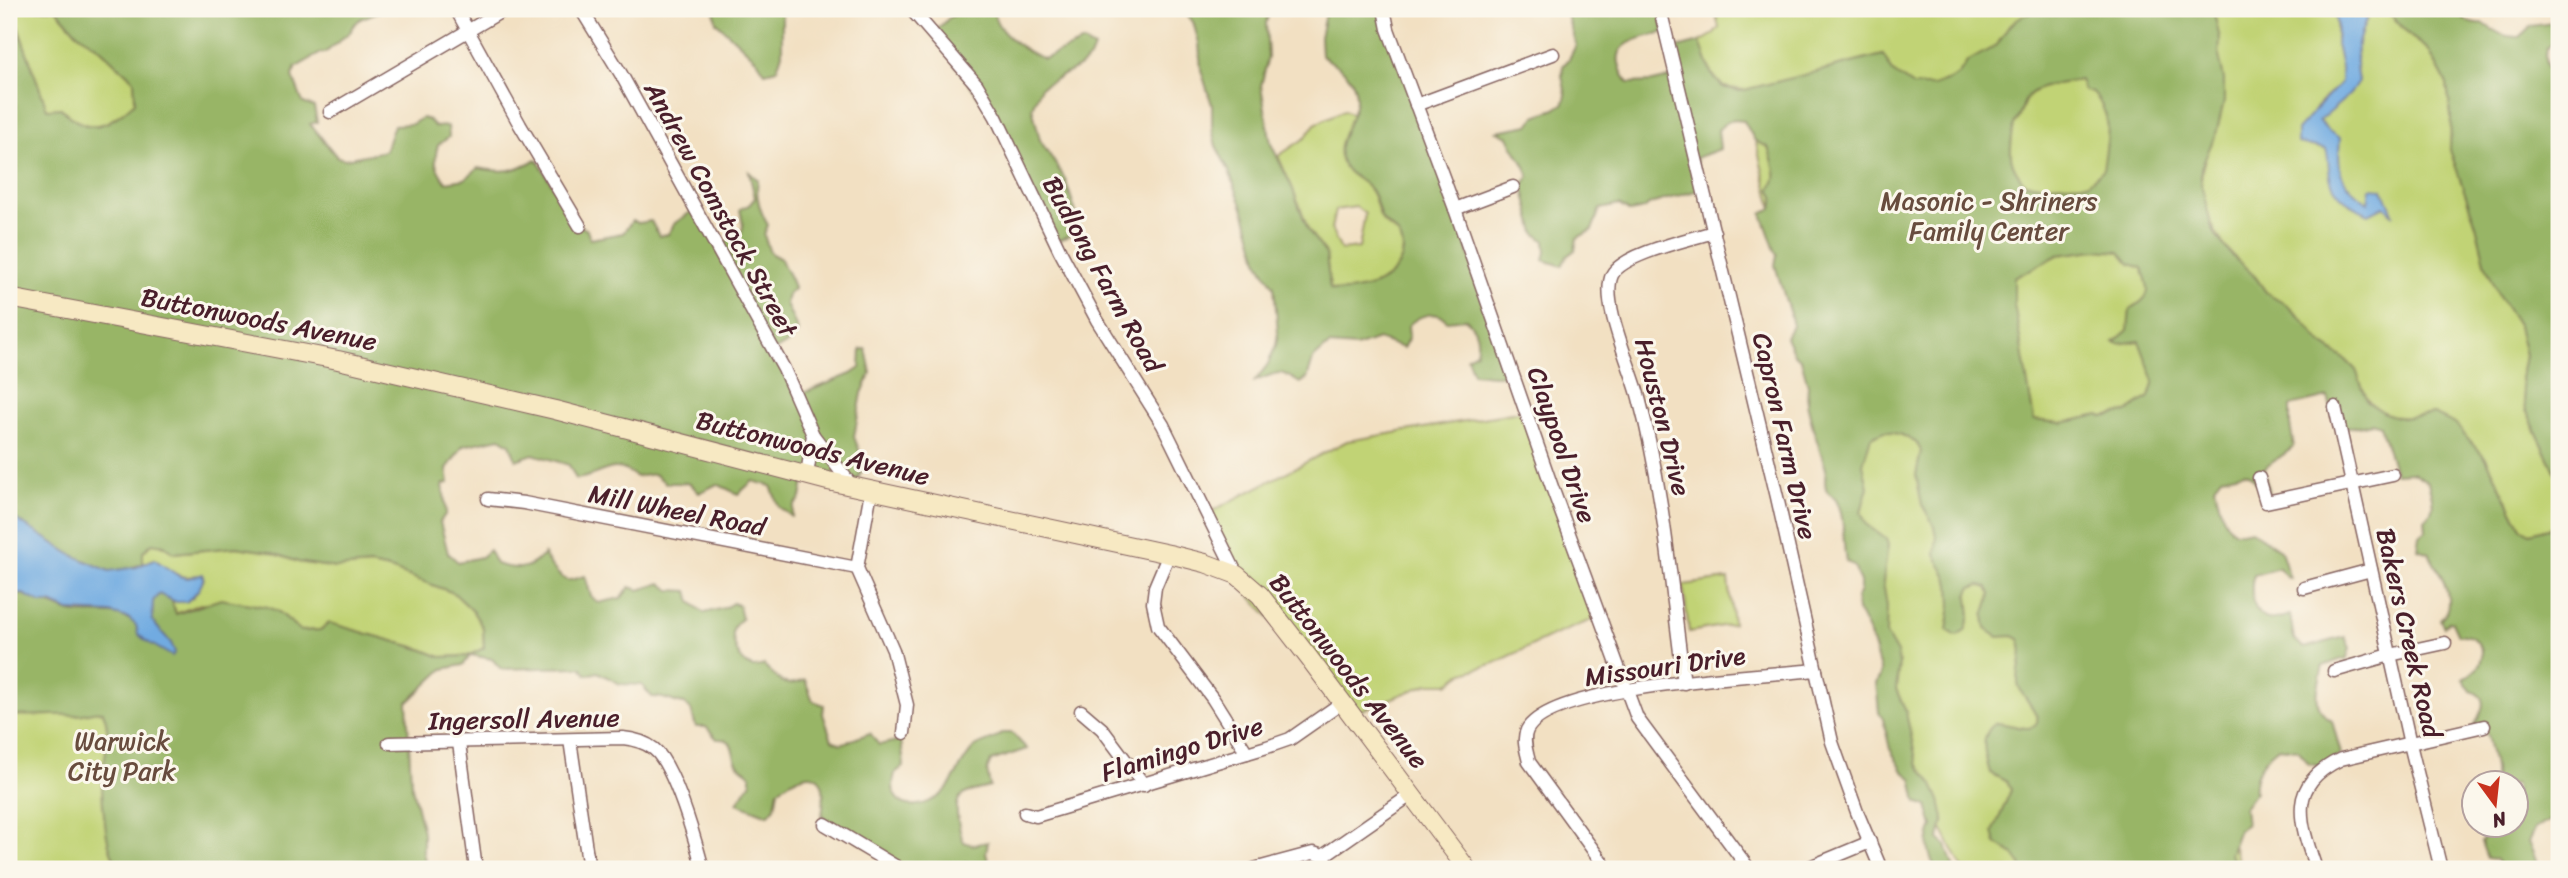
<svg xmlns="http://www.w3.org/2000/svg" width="2568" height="878" font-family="Sriracha,sans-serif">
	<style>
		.green { fill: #c1d375; stroke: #867950; stroke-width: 2; fill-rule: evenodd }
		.forest { fill: #98b566; stroke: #716a48; stroke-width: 2; fill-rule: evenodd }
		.water { fill: #71abe1; stroke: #5e6586; stroke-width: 2 }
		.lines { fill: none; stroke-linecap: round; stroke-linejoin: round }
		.street-casing { stroke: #856360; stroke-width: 15 }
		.secondary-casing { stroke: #856360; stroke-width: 20 }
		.street { stroke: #fff; stroke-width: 12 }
		.secondary { stroke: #f7e9c3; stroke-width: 18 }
		.labels { text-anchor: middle; stroke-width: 6; stroke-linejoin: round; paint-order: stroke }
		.park-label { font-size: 26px; fill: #684c3e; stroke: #fbf7ec }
		.street-label { font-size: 26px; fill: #4a1f2b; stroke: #fbf7ec }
	</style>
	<rect width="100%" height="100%" fill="#fbf7ec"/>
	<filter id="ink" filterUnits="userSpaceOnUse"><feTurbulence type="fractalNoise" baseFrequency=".0143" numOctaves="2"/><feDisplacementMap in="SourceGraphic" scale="14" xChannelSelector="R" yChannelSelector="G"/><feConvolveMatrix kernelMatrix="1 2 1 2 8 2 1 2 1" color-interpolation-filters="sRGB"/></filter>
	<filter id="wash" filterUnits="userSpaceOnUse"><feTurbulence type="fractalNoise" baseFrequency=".00686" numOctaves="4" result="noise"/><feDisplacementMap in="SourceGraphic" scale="28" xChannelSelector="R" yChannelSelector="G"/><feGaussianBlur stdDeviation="1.57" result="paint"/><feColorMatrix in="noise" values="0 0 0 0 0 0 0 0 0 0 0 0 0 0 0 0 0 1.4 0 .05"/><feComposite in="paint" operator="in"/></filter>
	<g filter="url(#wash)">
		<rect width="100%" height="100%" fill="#f2e0c2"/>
		<g class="green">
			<path d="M9,9H56L77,33L99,48L134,80L136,101C110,126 89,137 61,108L47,110L14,16L9,17Z"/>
			<path d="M1715,9H2211L2217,27L2213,9H2336V44L2341,67V82L2316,108L2310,146L2326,149L2330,161V178L2350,205L2384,206L2392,214L2383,189L2368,203C2338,183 2337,173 2339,138L2327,130L2319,121L2358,82C2353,54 2357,40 2369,14L2364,9H2386L2410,36L2428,49L2447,84L2451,115L2486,266L2500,296L2518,326L2525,355L2521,378L2526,410L2559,479V525L2530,533L2521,528L2486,458L2434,414C2417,417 2398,421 2382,412C2356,397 2367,378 2347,361C2339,354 2329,350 2321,343C2313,336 2308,326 2301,318C2291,307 2278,302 2267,293C2262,288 2259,281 2254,276C2247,268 2238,262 2231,254C2209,229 2193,188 2206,156L2198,166L2209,782L2242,869H1963L1897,743L1820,403L1743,90L1723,87L1711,73L1700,42L1714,34L1719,28Z"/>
			<path d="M1344,110L1353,114L1366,185C1377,195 1375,208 1382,220C1387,228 1397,229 1401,239C1414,276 1358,300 1330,289L1326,254L1308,230L1300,206L1278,156L1305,138L1315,124ZM1356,207L1365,214L1359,248L1341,250L1331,229L1335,210Z"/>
			<polygon points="1524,411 1597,618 1554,635 1495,663 1461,674 1448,684 1428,684 1352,714 1313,665 1224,567 1218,537 1208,513 1347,441"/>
			<path d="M157,542L174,553L236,547L270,552L298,562L336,568L371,565L393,570L454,593L472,610L483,628L484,648L468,656L441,657L421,649L328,623L320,630L301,631L279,612L200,604L175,614L171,599L186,602L194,596L204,579L196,575C180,582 167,568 154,559L143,564V552L152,543Z"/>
			<polygon points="1728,579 1733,624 1689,632 1683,585"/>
			<polygon points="9,593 419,869 9,869"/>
		</g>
		<g class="forest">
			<path d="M56,9H385L360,19L352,27L351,31L325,53H321L295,68L293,77L303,103L314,107L317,122L310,124L337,157L345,159L385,151L394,125L412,124L422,118L429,120L435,127L448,126L449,137L438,145C433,161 436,169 446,182L465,179L478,168C504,173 513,172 537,159L574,222L587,230L590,239L623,233L632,221L639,223L651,221L659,236L668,234L675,223L694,210L717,247L742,232L743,225L740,209L749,205L755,198L749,172L758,180C755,195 760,212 768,225L764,235L770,253L781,259C785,271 792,277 794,289L788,294L786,304L798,331L791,341L774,351L797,396L851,374L860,368L861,349H866L871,373L862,393L854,437L865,465L854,486L805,476L801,498L794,506L792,517L779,507L771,486L753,481L738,494L717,484L699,493L690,483H666L654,474L636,477C612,456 600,478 576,479L569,465L533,454L516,460L510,444L500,438L463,446L447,469L449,483L443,484L446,513L440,522L448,553L458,562L481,557L489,550L496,564C516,570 530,571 544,554C547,561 559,578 567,580C571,581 580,577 585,576L591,596L598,603L621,598L630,587L639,590L661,583L670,590L688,591L691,602L704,613L724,608L733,603L739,606L742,619C738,622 736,623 734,627C730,639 739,665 753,667C754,667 763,666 764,665C779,681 784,689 805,680L813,701L824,705L823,714L832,740L841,744L870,733L879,745L901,740L904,766L895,773C886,807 913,813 938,797C954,787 959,763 973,749C981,741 993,743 1001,733H1012L1027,749L991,761L987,770L990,787C967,793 952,791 958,820C959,828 960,835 964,842L972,845L988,842L986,853L990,869H900L822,816C829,771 813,764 778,790L775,807L768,815L737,803L751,782V775C747,771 739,767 737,763C730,750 736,738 717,739L706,727H696L691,710L685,704C673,703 665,696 652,697L642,685L620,684L598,672L587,675L581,667L501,669L492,659L471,655L463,665L443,669L407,703L411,783L423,832V852L427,869H123C120,865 115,861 113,856C105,841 102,799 102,781C103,757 113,736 103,712C90,710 87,715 76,715C54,714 31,717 9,715V593C31,594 50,605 70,612C86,616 103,611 119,615C131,618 158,636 171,643L152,621L153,600L159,594L171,599L176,614L221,599L268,607L279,612L301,631L320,630L330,623L421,649L441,657L468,656L484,648L483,628L472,610L454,593L393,570L371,565L336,568L298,562L270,552L236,547L174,553L164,545L152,543L143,552V564L119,571H109L72,555L9,515V118L16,107L9,95V17L14,16L47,109L61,108C89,138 109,126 135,102L134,80L99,48L77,33Z"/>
			<polygon points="714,9 782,9 782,53 777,69 765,72 757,60 716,22"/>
			<path d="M966,9H994C993,32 1025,51 1044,59L1083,42L1094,48L1090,58L1079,67L1041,87L1032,107L1040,140L1065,179L1079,222L1075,233L1055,242L998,124L933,33L950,17Z"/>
			<path d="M1183,9H1270L1266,23L1268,57L1261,86L1271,144L1292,187L1308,230L1326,254L1330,289C1342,294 1358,290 1371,286C1393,280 1413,254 1397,233C1393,227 1385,225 1382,219C1377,210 1377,197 1370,189C1360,178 1346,175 1341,160C1331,133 1374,106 1347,74C1341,67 1329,61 1321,55L1320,37L1326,9H1383L1511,373C1492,377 1490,374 1473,373L1467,357L1476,352C1479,339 1476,327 1466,319L1447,321C1437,309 1418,315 1408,326L1409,337L1403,348L1378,339L1356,347L1329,345L1313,359L1307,379L1300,383C1277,368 1281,372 1255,381L1268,364L1276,345L1278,333L1274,287L1259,263L1245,213L1228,169L1216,146L1212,129V105L1201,70L1199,43L1193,22Z"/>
			<path d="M1565,9H1659L1664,32C1648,37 1614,40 1619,63C1621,72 1623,76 1629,83L1653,82L1674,77L1670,50L1700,42L1711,73L1723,87L1740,91L1883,55L1893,72L1913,86H1933L1952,79L1959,74L1967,62L1997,45L2009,26L2022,16L2036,11L2059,14L2079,9H2213L2220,39L2219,56L2224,79V101L2217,131L2201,168V183L2211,225L2216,235L2232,256L2254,275L2266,292L2283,302L2302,319L2322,344L2346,360L2356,370L2368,402L2385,413L2401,418L2434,414L2455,424L2486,458L2521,528L2530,533L2559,525V820L2554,818L2534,829L2528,842L2540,869H2503L2495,859L2487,858L2481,842L2488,834V826H2516V784L2493,783C2497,769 2490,750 2487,735L2474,726C2481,713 2491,697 2471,691L2463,679C2469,675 2477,671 2480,664C2487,649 2475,633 2458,635L2452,622H2448L2444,627L2440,619C2460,604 2438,569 2429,553L2418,549L2420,535L2426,530L2425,519C2438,509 2431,495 2428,482L2412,472L2395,473L2380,426L2372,423L2338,430L2328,397L2290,406V425L2294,447L2266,467L2264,471L2270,499L2251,476L2245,472L2222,477L2215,486C2217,498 2223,525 2234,531C2239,534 2245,531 2251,530L2281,551L2290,578L2286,576L2279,568L2254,575C2249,586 2252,617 2268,619C2274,620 2284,617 2290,615L2294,639L2304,648L2345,637L2350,648L2346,660L2342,659L2323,666C2318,685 2310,709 2332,721L2341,754L2320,766L2309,764L2298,750L2277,748C2262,760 2253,774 2255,793L2244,808L2246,824L2239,829L2230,854L2240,869H2020L2022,866L2014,855L1996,843L1993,832L2011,790L2007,782L1990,773C1985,755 1978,735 1996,723C2006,723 2020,729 2029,728C2053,723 2018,695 2018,683C2017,668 2026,654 2019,639L2013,636L1998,637L1986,629L1984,616L1991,594L1988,588L1980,585L1971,588L1968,596L1970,616L1965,631L1957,636L1947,630L1951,606L1950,584L1935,554L1937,536L1935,527L1922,505L1916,475L1921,451L1917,443L1902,435L1885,431L1871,437L1863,464L1868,487L1861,512L1867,525L1886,539L1888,545L1883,582L1887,606L1886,634L1897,653L1899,664L1896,689L1906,712L1917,764L1932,783L1940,800L1944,818L1939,839L1946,845L1954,869H1936C1927,853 1926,842 1933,826L1927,806L1917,802L1912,778L1903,771L1890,749L1883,719L1879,712L1876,683L1880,676V669L1870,635L1858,611L1856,598L1860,591V583L1854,566L1846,561C1842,542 1846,518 1836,499C1834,496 1829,495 1827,491C1824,485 1825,476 1826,469L1813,428L1807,403L1808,385L1801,360L1794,354L1786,337L1792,326V321L1775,265L1777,256L1762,214L1772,208L1774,197L1770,189C1781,177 1772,161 1768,147L1755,141L1744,121C1732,119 1727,120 1718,130L1720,149L1696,158L1702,189L1650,204L1644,209L1630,212L1619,205L1600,209L1592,230L1577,238L1575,250L1567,256L1562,266L1544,260L1546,252L1545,241L1535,233L1523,186L1529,176C1524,161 1514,151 1508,136L1497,131L1529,125L1535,116L1555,109L1564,103L1566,95L1562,76L1563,66L1569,59L1576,45ZM2080,80L2084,91L2093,92C2115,120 2107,137 2103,170L2088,183L2041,185L2025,183C2006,161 2010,151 2014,124C2021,117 2021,107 2026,99C2035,84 2064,84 2080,80ZM2095,250L2120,252L2130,264L2142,268C2150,290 2153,297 2130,309L2128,330L2114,342L2118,344L2139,341L2154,381L2149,397L2127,412L2104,417L2099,415L2062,423L2034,420L2014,304V278L2058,255Z"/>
			<path d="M2386,9H2458C2463,21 2471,25 2484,24C2496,32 2505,38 2519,37L2531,26L2552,23L2557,38C2539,48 2542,70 2559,78V156L2548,166L2552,188L2559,196V479L2526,410L2521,378L2525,355L2518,326L2499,296L2486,266L2476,225L2450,150L2451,115L2447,84L2428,49L2410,36Z"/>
		</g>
		<g class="water">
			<path d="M2334,9H2364L2369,14C2357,40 2353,54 2358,82L2349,95L2319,121L2327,130L2340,138C2337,170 2339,184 2368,202L2370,188L2383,189L2394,215L2384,206L2369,214C2353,207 2334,196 2330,177C2328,167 2329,158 2326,149L2297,143V130L2341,82V67L2336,44L2337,24Z"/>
			<path d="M9,515L72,555L109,571L137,567L154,559L179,576L188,578L203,574C205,585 194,596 186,602H176L159,594L153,601L152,621L171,643L175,652L172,656L146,641L138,634L136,625L128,618L110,613L69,611L51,603H41L23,594L9,593Z"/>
		</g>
	</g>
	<g filter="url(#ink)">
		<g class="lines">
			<g class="street-casing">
				<g id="street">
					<polyline points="456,9 520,125 580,226"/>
					<polyline points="581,9 621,74 784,369 813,435 852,486"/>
					<polyline points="911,9 977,85 996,117 1060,251 1097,320 1163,425 1237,575"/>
					<polyline points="1384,9 1388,29 1455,209 1553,490 1637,718 1749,869"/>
					<polyline points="1660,9 1777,497 1832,742 1857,812 1881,869"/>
					<polyline points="1416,105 1553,54"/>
					<polyline points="330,112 505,9"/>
					<polyline points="1455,209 1513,187"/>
					<polyline points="2335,407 2410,744 2441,869"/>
					<polyline points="807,475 813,435"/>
					<polyline points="2259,478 2266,502 2393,475"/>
					<polyline points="871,491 857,568 893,650 907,705 904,733"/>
					<polyline points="488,499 524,503 857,568"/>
					<polyline points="1169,554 1155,587 1153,603 1158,626 1213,699 1247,753"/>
					<polyline points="2304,588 2371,570"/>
					<polyline points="2334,671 2390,655 2445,643"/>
					<path d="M1684,683C1671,587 1664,491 1639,398C1632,369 1600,302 1612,275C1622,254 1691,239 1714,232"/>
					<polyline points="1081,711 1102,729 1144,785"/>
					<polyline points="570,740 589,869"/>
					<path d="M389,743L623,738C634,739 645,742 654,749C674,765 696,843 703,869"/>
					<polyline points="459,743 476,869"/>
					<polyline points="1025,813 1036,816 1267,747 1290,739 1343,702"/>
					<polyline points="825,824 900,869"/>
					<polyline points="1323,856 1331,869"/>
					<polyline points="1254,869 1313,853 1323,856 1412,794"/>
					<path d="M1607,869L1529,762C1527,752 1522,740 1527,730C1551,684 1763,676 1816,670"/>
					<polyline points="1805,869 1870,842"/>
					<path d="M2316,869C2300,822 2286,785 2341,759L2484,726"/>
				</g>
			</g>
			<g class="secondary-casing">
				<polyline id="secondary" points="9,298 338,360 555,410 828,481 1169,554 1205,563 1237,575 1260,595 1309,658 1467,869"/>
			</g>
			<use href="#street" class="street"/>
			<use href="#secondary" class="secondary"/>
		</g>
	</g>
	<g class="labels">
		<g class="park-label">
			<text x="1989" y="210">Masonic - Shriners<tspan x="1989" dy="30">Family Center</tspan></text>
			<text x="122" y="750">Warwick<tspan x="122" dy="30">City Park</tspan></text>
		</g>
		<g class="street-label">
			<text transform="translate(721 209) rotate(61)" y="9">Andrew Comstock Street</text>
			<text transform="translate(1103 274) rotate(61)" y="9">Budlong Farm Road</text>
			<text transform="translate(259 319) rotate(11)" y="9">Buttonwoods Avenue</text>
			<text transform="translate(1663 417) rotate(76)" y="9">Houston Drive</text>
			<text transform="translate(1785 436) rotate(77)" y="9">Capron Farm Drive</text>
			<text transform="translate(1562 445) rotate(71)" y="9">Claypool Drive</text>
			<text transform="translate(813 448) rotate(14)" y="9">Buttonwoods Avenue</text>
			<text transform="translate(677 510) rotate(11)" y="9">Mill Wheel Road</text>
			<text transform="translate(2409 633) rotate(77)" y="9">Bakers Creek Road</text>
			<text transform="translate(1665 666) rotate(-8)" y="9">Missouri Drive</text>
			<text transform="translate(1349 671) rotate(52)" y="9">Buttonwoods Avenue</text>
			<text transform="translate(524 719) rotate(-1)" y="9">Ingersoll Avenue</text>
			<text transform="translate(1182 749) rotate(-17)" y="9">Flamingo Drive</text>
		</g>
	</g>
	<rect width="2568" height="878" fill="none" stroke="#fbf7ec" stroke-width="35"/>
	<g transform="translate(2495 804) rotate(165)"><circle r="33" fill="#fbf7ec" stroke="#b4a19f" stroke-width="2"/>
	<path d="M0-5L12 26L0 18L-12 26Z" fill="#c8321e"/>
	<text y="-10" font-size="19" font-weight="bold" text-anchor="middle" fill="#4a1f2b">N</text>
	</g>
</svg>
